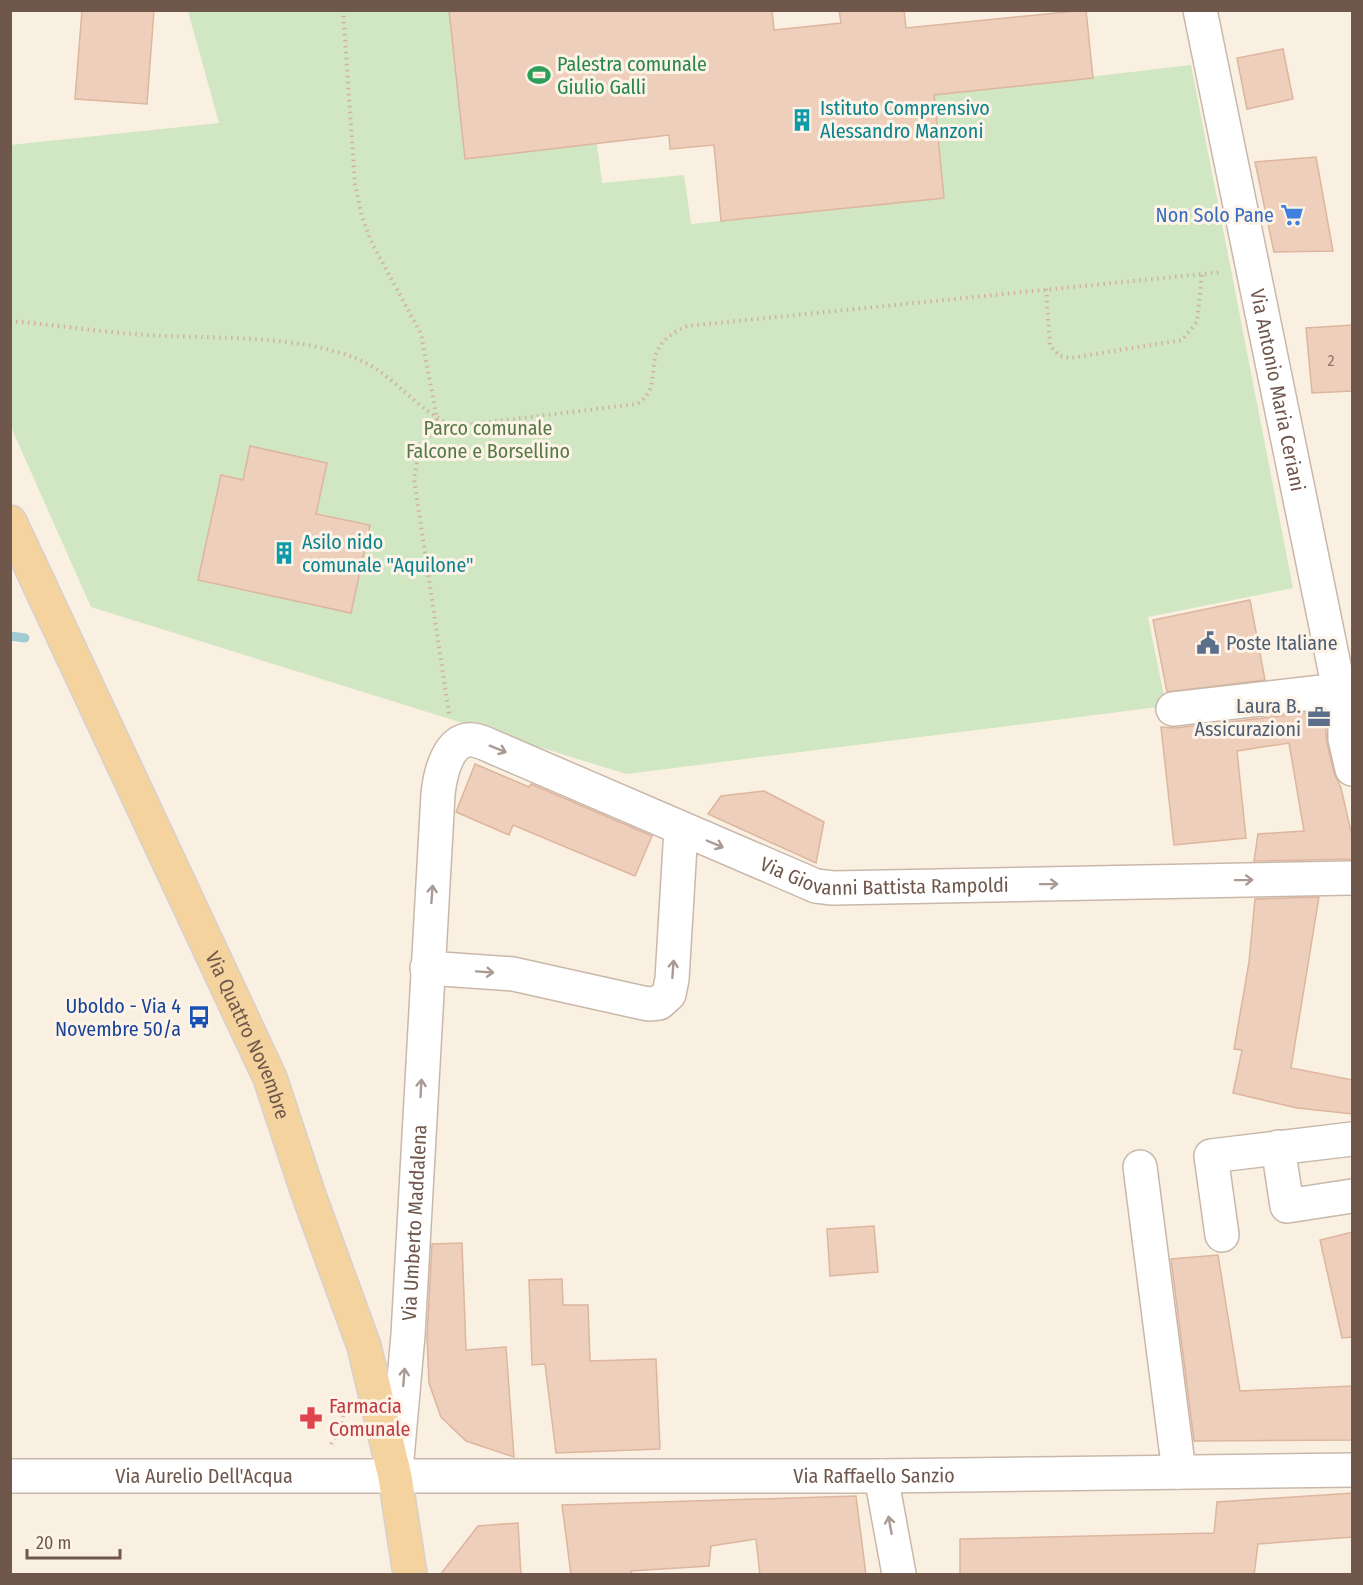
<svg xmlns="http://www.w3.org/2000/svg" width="1363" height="1585" font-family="'Fira Sans Condensed',sans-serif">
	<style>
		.green { fill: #d1e6c2 }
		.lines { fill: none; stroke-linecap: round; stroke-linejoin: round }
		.stream { stroke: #a0cbd2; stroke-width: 9 }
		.building { fill: #edcfbc; stroke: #deb59e; stroke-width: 1.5 }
		.minor-casing { stroke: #c9b8aa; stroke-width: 36 }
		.major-casing { stroke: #d7d0cd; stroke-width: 36 }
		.path { stroke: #d1b2a0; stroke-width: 4; stroke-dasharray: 1.5 4.5; stroke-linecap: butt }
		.minor { stroke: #fff; stroke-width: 33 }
		.major { stroke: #f4d39f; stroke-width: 33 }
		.oneway { stroke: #a99a93 }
		.labels { text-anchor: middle; stroke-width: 6; stroke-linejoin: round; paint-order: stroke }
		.number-label { font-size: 16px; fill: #8e7567 }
		.leisure-label { font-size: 20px; fill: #27864d; stroke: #fdf4e7; text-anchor: start }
		.culture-label { font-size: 20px; fill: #0d838f; stroke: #fdf4e7; text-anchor: start }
		.shop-label { font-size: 20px; fill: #366cbe; stroke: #fdf4e7; text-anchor: end }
		.street-label { font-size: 20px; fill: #6f574b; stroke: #fdf4e7 }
		.park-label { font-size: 20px; fill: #567a47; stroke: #fdf4e7 }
		.service-label { font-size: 20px; fill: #4e5e75; stroke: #fdf4e7; text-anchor: start }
		.transit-label { font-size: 20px; fill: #164399; stroke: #fdf4e7; text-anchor: end }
		.health-label { font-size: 20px; fill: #be3a42; stroke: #fdf4e7; text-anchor: start }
	</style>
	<rect width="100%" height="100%" fill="#faf0e2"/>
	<polygon class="green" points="188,11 449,11 466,158 597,144 602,183 684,175 691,224 944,198 934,95 1191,65 1293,588 1148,617 1166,706 626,774 91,607 11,427 10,145 219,123"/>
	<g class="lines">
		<polyline class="stream" points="10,636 25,638"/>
	</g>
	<g class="building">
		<polygon points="82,10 154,10 147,104 75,99"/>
		<polygon points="449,10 772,10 774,30 841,23 839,10 904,10 906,28 1086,10 1093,78 934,95 944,198 721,221 714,145 670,149 669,135 465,159"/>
		<polygon points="1283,49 1293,99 1247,109 1237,58"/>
		<polygon points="1316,157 1333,251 1274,252 1255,162"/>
		<polygon points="1353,325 1353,391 1312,393 1306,328"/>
		<polygon points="250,446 327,463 316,514 370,525 351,613 198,580 221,475 243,480"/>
		<polygon points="1250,600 1265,680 1167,692 1153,620"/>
		<polygon points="1324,711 1327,743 1334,773 1341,788 1353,840 1353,859 1254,861 1258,834 1304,831 1289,743 1237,751 1246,838 1174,845 1161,727 1175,728"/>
		<polygon points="475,764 529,787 531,784 652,836 635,876 513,825 509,835 456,812"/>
		<polygon points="764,791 824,822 816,863 708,814 721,796"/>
		<polygon points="1319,897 1291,1068 1353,1080 1353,1114 1297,1108 1233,1093 1242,1050 1234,1049 1249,962 1255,899"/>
		<polygon points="874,1226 878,1272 830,1276 827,1229"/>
		<polygon points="1353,1232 1353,1337 1342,1338 1320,1240"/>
		<polygon points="462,1243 466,1350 506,1347 514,1457 466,1441 441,1417 429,1383 427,1337 432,1244"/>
		<polygon points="1218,1255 1240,1391 1353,1386 1353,1440 1194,1441 1171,1259"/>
		<polygon points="562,1279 563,1305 588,1305 590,1361 656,1359 660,1449 556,1453 545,1364 532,1365 529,1280"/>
		<polygon points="1353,1493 1353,1537 1258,1544 1254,1575 960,1575 960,1539 1214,1533 1217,1502"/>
		<polygon points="856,1496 866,1575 760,1575 756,1539 711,1546 709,1566 631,1571 632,1575 571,1575 562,1505"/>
		<polygon points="518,1523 521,1575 440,1575 478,1526"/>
	</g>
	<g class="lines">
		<g class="minor-casing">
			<g id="minor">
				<path id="s1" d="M1200,10L1345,719V739L1352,769"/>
				<polyline points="1173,709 1339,690"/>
				<polyline points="427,968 513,974 648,1004 659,1003 669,994 672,979 681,829"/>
				<polyline points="1278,1147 1287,1206 1352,1196"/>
				<polyline points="1140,1167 1179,1472"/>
				<polyline points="1222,1235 1211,1156 1352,1139"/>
				<path id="s2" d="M396,1470L408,1335L438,794C440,775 448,737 473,740C482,741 492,747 500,750L816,886L833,888L1352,878"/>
				<path id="s3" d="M10,1476H881L1352,1470"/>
				<polyline points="881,1476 899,1574"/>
			</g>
		</g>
		<g class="major-casing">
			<g id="major">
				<path id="s4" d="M10,522L270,1078L308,1193L364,1346L395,1477L410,1574"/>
			</g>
		</g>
		<g class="path">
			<polyline points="343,10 355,184 362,217 371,241 421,334 437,419 417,462 414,479 449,714"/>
			<polyline points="1046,289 1050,346 1060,356 1070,358 1182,340 1197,322 1202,275"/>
			<path d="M10,321C56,325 101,332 147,335C212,339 294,334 355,358C395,373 420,416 456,426L637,404C670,383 632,350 687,326L1222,272"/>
			<polyline points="331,1444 341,1427 344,1410"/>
		</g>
		<use href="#minor" class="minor"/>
		<use href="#major" class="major"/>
	</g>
	<defs><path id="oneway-shaft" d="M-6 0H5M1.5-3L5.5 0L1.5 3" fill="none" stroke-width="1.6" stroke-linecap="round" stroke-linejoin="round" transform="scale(1.5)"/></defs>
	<g class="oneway">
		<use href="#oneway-shaft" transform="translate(498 749) rotate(22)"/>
		<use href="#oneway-shaft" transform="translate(715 844) rotate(23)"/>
		<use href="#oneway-shaft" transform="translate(1244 880) rotate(-1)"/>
		<use href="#oneway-shaft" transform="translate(1049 884) rotate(-1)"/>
		<use href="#oneway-shaft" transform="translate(432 894) rotate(-86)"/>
		<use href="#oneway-shaft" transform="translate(673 969) rotate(-86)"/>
		<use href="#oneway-shaft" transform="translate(485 972) rotate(4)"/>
		<use href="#oneway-shaft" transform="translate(421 1088) rotate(-87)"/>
		<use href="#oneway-shaft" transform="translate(404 1377) rotate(-85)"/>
		<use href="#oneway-shaft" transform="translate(890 1525) rotate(-100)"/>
	</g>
	<defs>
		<g id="stadium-bare" transform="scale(1.8)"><path d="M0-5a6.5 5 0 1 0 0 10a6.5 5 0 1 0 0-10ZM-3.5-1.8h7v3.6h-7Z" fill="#2e9e5b" stroke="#fdf4e7" stroke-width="2.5" paint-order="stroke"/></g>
		<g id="building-bare" transform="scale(1.8)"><path d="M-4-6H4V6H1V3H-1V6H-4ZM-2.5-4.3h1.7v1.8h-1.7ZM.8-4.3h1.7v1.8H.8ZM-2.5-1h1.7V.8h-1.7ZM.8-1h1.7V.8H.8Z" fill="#0f9aa8" stroke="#fdf4e7" stroke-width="2.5" paint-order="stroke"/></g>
		<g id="supermarket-bare" transform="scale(1.8)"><path d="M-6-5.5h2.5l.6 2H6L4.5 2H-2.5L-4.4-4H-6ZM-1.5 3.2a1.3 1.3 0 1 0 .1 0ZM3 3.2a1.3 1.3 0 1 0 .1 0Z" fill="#3f7fe0" stroke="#fdf4e7" stroke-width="2.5" paint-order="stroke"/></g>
		<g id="civic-bare" transform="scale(1.8)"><path d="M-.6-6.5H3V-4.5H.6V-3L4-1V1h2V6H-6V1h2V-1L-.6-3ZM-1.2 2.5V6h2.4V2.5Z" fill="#5c6f8a" stroke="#fdf4e7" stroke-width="2.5" paint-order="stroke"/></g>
		<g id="office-bare" transform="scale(1.8)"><path d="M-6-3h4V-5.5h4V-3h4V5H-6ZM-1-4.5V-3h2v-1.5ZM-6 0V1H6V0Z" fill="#5c6f8a" stroke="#fdf4e7" stroke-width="2.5" paint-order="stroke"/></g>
		<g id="bus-bare" transform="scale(1.8)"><path d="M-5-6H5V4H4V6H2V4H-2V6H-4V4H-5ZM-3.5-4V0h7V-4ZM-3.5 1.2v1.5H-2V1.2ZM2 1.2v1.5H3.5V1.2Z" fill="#1a4fb4" stroke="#fdf4e7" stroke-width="2.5" paint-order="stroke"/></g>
		<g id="pharmacy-bare" transform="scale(1.8)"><path d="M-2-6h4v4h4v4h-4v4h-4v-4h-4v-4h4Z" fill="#e0444e" stroke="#fdf4e7" stroke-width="2.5" paint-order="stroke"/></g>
	</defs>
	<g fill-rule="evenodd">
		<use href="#stadium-bare" x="539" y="75"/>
		<use href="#building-bare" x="802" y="120"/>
		<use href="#supermarket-bare" x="1292" y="215"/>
		<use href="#building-bare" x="284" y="553"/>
		<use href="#civic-bare" x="1208" y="643"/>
		<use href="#office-bare" x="1319" y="717"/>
		<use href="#bus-bare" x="199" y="1017"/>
		<use href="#pharmacy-bare" x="311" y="1418"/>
	</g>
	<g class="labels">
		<g class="number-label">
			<text x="1331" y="366">2</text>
		</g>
		<g class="leisure-label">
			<text x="557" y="71">Palestra comunale<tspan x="557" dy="23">Giulio Galli</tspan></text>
		</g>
		<g class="culture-label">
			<text x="820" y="115">Istituto Comprensivo<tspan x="820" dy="23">Alessandro Manzoni</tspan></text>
			<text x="302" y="549">Asilo nido<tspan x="302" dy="23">comunale "Aquilone"</tspan></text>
		</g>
		<g class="shop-label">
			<text x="1274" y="222">Non Solo Pane</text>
		</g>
		<g class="street-label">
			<text dy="7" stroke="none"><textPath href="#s1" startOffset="388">Via Antonio Maria Ceriani</textPath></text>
			<text dy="7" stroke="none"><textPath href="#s2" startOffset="1188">Via Giovanni Battista Rampoldi</textPath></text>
			<text dy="7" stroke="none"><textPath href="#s4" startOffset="566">Via Quattro Novembre</textPath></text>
			<text dy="7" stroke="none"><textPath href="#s2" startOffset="248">Via Umberto Maddalena</textPath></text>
			<text dy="7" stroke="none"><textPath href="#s3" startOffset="864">Via Raffaello Sanzio</textPath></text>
			<text dy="7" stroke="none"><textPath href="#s3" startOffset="194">Via Aurelio Dell'Acqua</textPath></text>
		</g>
		<g class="park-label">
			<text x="488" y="435">Parco comunale<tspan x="488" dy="23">Falcone e Borsellino</tspan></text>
		</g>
		<g class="service-label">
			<text x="1226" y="650">Poste Italiane</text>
			<text x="1301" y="713" text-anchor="end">Laura B.<tspan x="1301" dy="23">Assicurazioni</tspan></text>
		</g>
		<g class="transit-label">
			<text x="181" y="1013">Uboldo - Via 4<tspan x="181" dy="23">Novembre 50/a</tspan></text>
		</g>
		<g class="health-label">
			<text x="329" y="1413">Farmacia<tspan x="329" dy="23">Comunale</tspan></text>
		</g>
	</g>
	<rect width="1363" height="1585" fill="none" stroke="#6f574b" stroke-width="24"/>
	<path d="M27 1549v9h93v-9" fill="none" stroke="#6f574b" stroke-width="3"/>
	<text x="36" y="1549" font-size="18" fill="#6f574b" stroke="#fdf4e7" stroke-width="4.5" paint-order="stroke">20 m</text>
</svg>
